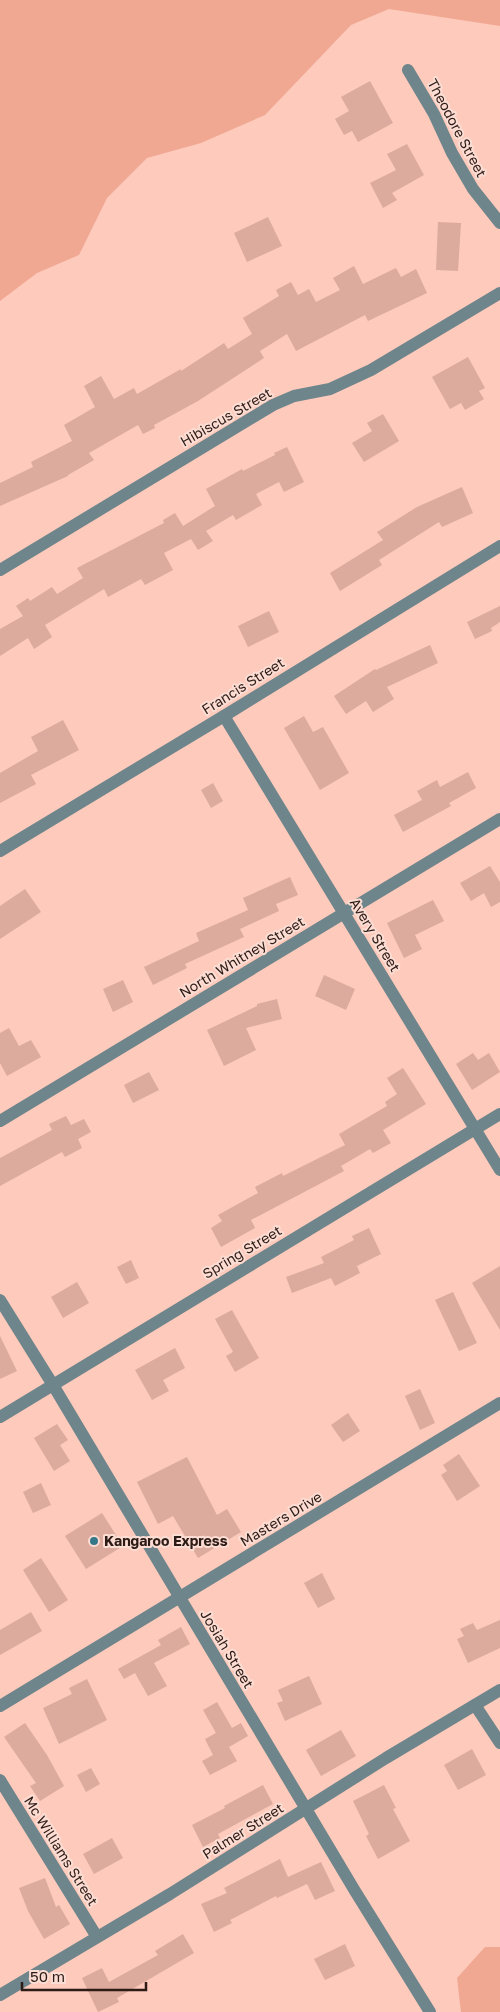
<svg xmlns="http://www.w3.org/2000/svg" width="500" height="2012" font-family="'Golos Text',sans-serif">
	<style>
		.green { fill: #f0a893 }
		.building { fill: #dcab9d }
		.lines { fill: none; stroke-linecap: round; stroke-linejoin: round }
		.minor { stroke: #6e858b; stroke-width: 12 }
		.poi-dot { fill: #347788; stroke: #fcddd4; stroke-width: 2 }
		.labels { text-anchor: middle; stroke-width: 4; stroke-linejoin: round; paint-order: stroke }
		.street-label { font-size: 14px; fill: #2d1b15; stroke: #fcddd4 }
		.poi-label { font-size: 14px; font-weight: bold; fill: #2d1b15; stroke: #fcddd4; text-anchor: start }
	</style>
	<rect width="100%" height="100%" fill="#fdcabb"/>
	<g class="green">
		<polygon points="0,0 500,0 500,26 389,9 351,25 265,115 201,143 147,158 107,198 79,255 37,273 0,301"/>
		<polygon points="485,1947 500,1947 500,2012 461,2012 457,1978"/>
	</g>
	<g class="building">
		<polygon points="370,81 393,123 358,142 352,131 344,135 335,119 349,111 341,97"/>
		<polygon points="407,144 424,175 392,193 397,200 383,208 370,183 396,170 387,154"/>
		<polygon points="268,217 282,246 247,262 234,233"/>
		<polygon points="438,222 461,223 458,271 436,270"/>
		<polygon points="354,266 363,284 396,268 401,277 416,269 427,293 368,321 365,315 296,351 287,334 260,351 264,358 198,401 154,425 155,428 143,434 138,425 89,453 94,460 68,475 68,476 0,506 0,483 33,467 31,462 72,441 64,425 95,407 84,386 101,376 114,399 134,388 137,394 181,369 181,371 224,343 228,349 252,334 243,318 279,296 276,290 291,282 298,295 309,289 316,302 340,290 333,278"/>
		<polygon points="468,357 485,388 479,391 484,399 465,410 461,403 450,409 432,377"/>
		<polygon points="383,414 399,441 364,462 352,443 372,431 367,423"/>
		<polygon points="287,447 304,482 284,492 279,482 256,494 262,505 236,520 233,515 206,531 213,541 198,550 191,539 164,553 173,570 145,585 141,579 108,597 104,589 45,625 52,637 34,649 28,638 0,656 0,629 23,616 16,606 28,598 30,601 52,587 57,594 83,578 77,568 164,523 163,520 175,513 183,526 215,506 206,489 242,469 243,471 275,455 274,453"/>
		<polygon points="462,487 473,513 442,527 439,522 379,560 382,565 340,591 330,573 383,540 377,532 417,507"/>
		<polygon points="500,606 500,622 491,628 492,631 475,639 467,622"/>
		<polygon points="269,611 279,632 248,647 238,626"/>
		<polygon points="430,645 438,663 387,687 394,699 373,712 366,701 346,714 334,696 375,669 376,670"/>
		<polygon points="304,716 313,732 323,727 349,773 320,790 284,728"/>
		<polygon points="63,720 79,750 31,775 36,784 0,803 0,773 38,751 31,737"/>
		<polygon points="468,772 476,788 449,803 451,806 403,832 394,815 422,800 417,791 437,780 440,787"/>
		<polygon points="213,783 223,801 211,808 201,790"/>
		<polygon points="490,866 500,882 500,902 491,907 484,893 471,901 460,883"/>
		<polygon points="290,877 298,895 276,904 279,911 240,929 244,937 185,964 187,968 153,985 144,967 199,941 196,933 248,910 243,898"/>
		<polygon points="25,889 41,912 0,939 0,906"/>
		<polygon points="433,900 444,921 415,935 422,949 404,958 387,923"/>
		<polygon points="324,975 355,989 346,1010 315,996"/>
		<polygon points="123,980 133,1002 113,1012 103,989"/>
		<polygon points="277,999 282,1019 246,1028 256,1050 224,1066 207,1030 257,1006 257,1004"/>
		<polygon points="9,1028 19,1046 31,1040 41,1057 7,1076 0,1063 0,1033"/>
		<polygon points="473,1053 478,1060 489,1053 500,1072 472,1090 456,1064"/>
		<polygon points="403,1068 426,1104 383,1130 391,1143 373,1153 370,1149 341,1166 344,1171 251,1220 255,1228 221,1247 211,1228 222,1221 218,1215 258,1193 255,1187 282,1173 283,1176 345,1145 339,1134 387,1106 385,1102 397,1094 387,1078"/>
		<polygon points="149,1072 159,1090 133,1103 124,1085"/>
		<polygon points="66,1116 71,1125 84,1119 91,1132 78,1139 82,1148 65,1157 62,1152 0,1186 0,1158 52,1130 49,1124"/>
		<polygon points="369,1228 381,1254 357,1266 360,1273 335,1286 331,1278 292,1293 286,1277 324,1263 321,1257 354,1240 352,1236"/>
		<polygon points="131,1260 139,1278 126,1284 117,1267"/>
		<polygon points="500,1266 500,1330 472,1283"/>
		<polygon points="77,1282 89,1303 63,1318 51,1297"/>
		<polygon points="453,1292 477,1343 459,1351 435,1300"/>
		<polygon points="232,1310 259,1358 235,1372 226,1356 233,1352 215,1319"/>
		<polygon points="0,1336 17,1371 0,1379"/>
		<polygon points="175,1348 185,1368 163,1380 169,1391 152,1400 135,1370"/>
		<polygon points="420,1389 435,1423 420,1430 405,1396"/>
		<polygon points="348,1413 360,1431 343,1442 331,1425"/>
		<polygon points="57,1424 68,1440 60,1445 70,1461 54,1471 34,1438"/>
		<polygon points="459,1454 480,1486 457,1501 441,1475 447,1471 443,1465"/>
		<polygon points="187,1457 217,1515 227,1509 241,1532 198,1558 173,1516 158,1524 137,1482"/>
		<polygon points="41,1483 51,1505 33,1513 23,1492"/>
		<polygon points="102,1513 123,1546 86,1569 65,1536"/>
		<polygon points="41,1558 68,1600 49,1612 23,1570"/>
		<polygon points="322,1573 335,1599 318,1608 304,1583"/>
		<polygon points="31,1612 42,1631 0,1655 0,1630"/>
		<polygon points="500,1620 500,1648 468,1663 457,1639 464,1636 460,1629 473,1623 477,1630"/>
		<polygon points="181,1627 190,1644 154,1663 167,1686 148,1696 135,1673 124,1679 118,1669 161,1645 158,1640"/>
		<polygon points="309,1676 322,1704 285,1721 277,1703 283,1701 278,1690"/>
		<polygon points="87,1679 107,1720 59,1744 43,1708 72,1694 69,1688"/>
		<polygon points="217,1702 232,1728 241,1723 248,1736 229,1747 237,1761 210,1775 202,1761 213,1755 205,1739 216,1733 203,1710"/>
		<polygon points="25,1723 47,1755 64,1786 40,1801 30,1786 36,1783 4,1737"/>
		<polygon points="341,1730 356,1756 321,1776 306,1750"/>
		<polygon points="472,1749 486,1775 458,1790 444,1765"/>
		<polygon points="91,1768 100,1784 86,1792 77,1775"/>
		<polygon points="263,1785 273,1804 218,1834 220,1838 203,1847 192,1825 225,1808 224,1806"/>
		<polygon points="384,1785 396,1808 393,1809 410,1841 378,1859 366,1836 369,1834 353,1801"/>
		<polygon points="112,1838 123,1858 94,1874 83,1854"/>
		<polygon points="280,1859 288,1877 321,1862 335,1891 315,1900 307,1884 277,1898 276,1896 230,1920 232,1923 214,1932 201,1904 227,1893 224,1888"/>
		<polygon points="45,1878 56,1907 59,1905 70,1924 44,1939 28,1911 19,1888"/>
		<polygon points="183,1934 194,1953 117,1998 119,2002 98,2012 82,1978 102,1968 109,1982 158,1955 155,1951"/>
		<polygon points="345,1944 355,1966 325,1980 314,1959"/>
	</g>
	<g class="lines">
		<g class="minor">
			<polyline points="408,70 434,114 452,153 473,189 500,223"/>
			<polyline points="0,570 273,405 294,396 330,389 371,370 500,293"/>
			<polyline points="224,716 500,1170"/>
			<polyline points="0,851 224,716 500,546"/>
			<polyline points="0,1121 500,819"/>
			<polyline points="0,1300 53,1385 355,1891 430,2012"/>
			<polyline points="0,1417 500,1114"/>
			<polyline points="475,1705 500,1743"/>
			<polyline points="0,1706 500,1403"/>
			<polyline points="0,1780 97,1937"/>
			<polyline points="0,1995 170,1894 386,1758 500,1690"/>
		</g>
	</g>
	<circle class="poi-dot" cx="94" cy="1541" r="5"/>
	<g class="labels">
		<g class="street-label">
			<text transform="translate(457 128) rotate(62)" y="5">Theodore Street</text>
			<text transform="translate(226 417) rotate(-30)" y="5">Hibiscus Street</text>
			<text transform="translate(243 686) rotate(-32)" y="5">Francis Street</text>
			<text transform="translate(375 935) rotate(59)" y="5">Avery Street</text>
			<text transform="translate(242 957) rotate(-31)" y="5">North Whitney Street</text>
			<text transform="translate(242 1252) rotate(-31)" y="5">Spring Street</text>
			<text transform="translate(281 1519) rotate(-31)" y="5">Masters Drive</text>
			<text transform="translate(227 1649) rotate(59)" y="5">Josiah Street</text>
			<text transform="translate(243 1831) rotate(-32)" y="5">Palmer Street</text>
			<text transform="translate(61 1851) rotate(58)" y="5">Mc Williams Street</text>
		</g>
		<g class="poi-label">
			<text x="104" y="1546">Kangaroo Express</text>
		</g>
	</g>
	<path d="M22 1982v8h124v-8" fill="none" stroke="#2d1b15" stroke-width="2.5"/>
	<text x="30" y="1982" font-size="15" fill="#2d1b15" stroke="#fcddd4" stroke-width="4" paint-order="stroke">50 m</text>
</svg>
